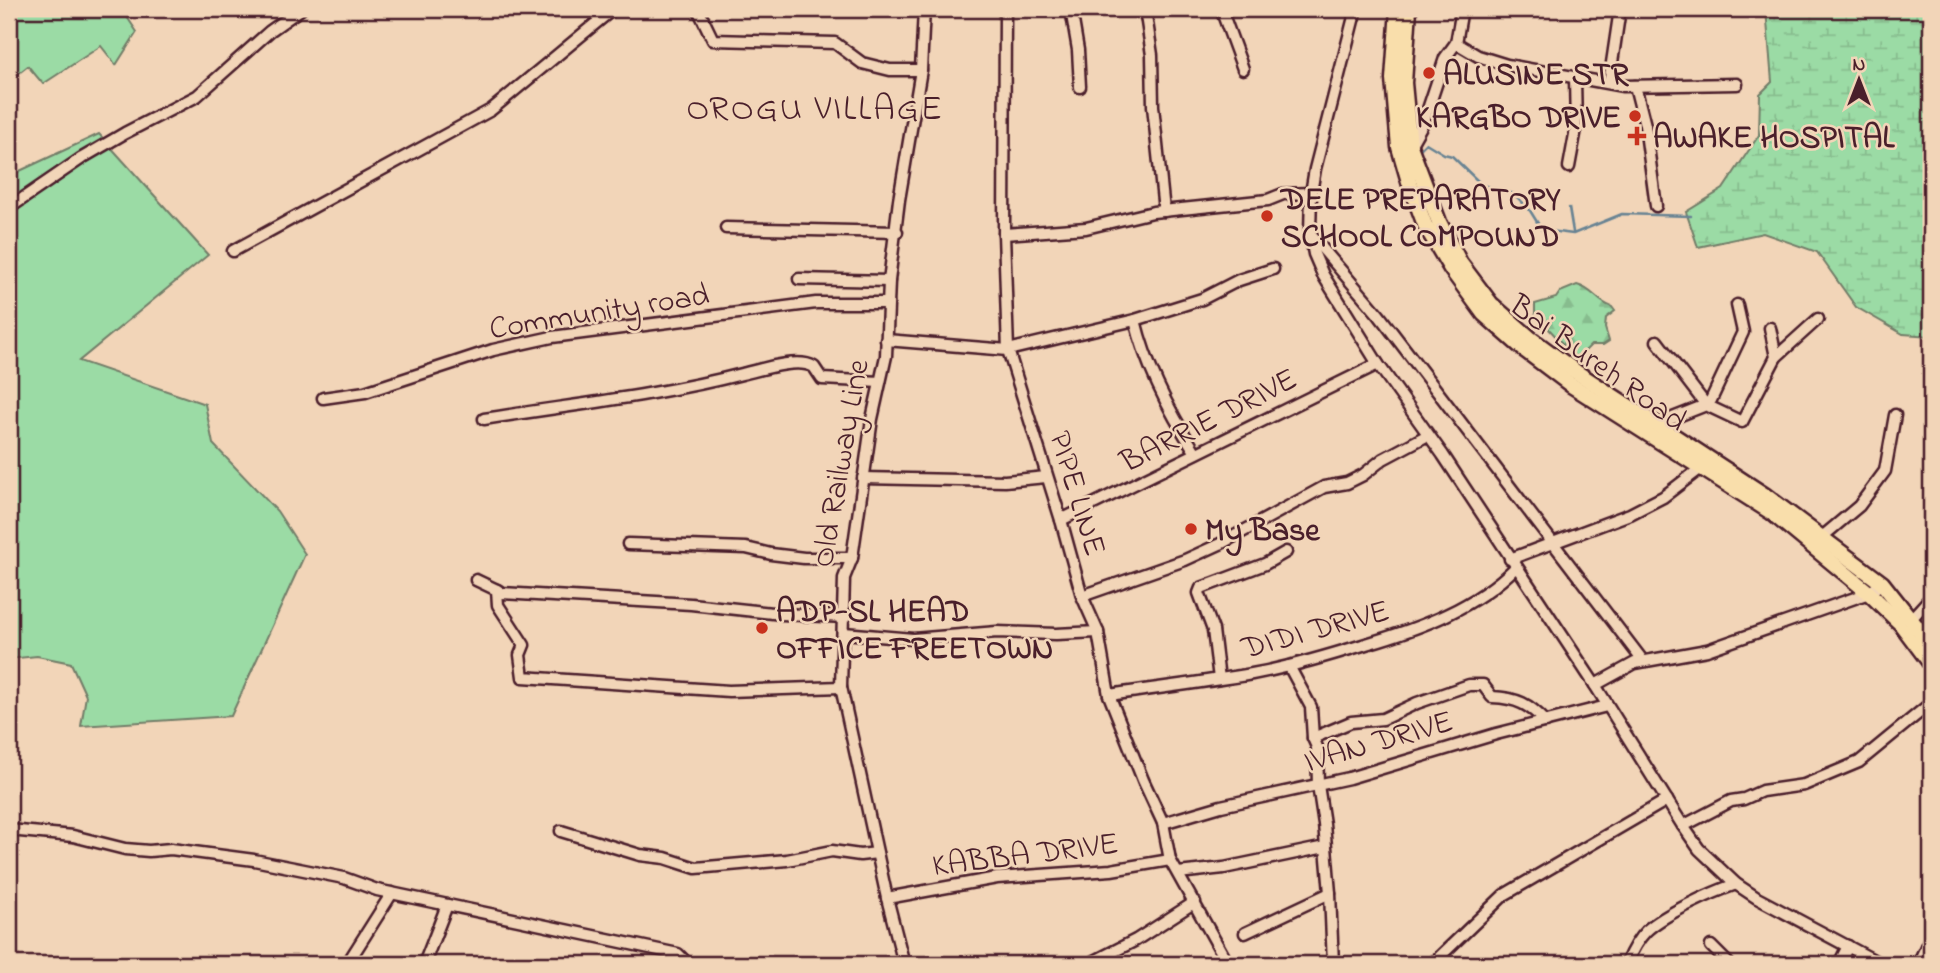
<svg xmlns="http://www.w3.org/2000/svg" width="1940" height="973" font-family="'Indie Flower',sans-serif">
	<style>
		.grass { fill: #9bdba5; stroke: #727d68; stroke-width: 2 }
		.forest { fill: url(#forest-firs); stroke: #727d68; stroke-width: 2 }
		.wetland { fill: url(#wetland-marsh); stroke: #727d68; stroke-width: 2 }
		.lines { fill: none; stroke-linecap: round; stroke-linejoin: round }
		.stream { stroke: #678393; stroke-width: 2.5 }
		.minor-casing { stroke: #4a1f2b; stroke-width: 15 }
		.highway-casing { stroke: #4a1f2b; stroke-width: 19 }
		.minor { stroke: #f2d5b8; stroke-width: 10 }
		.highway { stroke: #f9deab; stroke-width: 14 }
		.poi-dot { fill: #c8321e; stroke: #f2d5b8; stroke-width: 2.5 }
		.labels { text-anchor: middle; stroke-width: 5; stroke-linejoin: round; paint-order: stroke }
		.poi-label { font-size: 32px; font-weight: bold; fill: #4a1f2b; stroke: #f2d5b8; text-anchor: start }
		.street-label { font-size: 32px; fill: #4a1f2b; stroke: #f2d5b8 }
		.quarter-label { font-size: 35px; letter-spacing: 2px; fill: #4a1f2b; stroke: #f2d5b8 }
	</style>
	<defs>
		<pattern id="forest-firs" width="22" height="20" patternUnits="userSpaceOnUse" patternTransform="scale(1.75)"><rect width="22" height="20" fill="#9bdba5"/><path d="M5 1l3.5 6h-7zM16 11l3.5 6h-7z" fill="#87bc8e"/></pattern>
		<pattern id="wetland-marsh" width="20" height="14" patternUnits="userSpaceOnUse" patternTransform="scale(1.75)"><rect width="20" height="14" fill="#9bdba5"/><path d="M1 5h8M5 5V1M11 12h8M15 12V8" fill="none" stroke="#87bc8e"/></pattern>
	</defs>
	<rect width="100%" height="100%" fill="#f2d5b8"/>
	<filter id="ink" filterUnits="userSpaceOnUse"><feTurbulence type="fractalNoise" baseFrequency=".0143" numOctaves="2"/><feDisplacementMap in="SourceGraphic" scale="14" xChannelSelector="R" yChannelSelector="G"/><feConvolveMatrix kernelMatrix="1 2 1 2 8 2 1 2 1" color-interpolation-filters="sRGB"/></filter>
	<g filter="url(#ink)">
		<g class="grass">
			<polygon points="9,9 125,9 123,11 137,32 116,65 101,46 43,84 28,66 9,81"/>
			<polygon points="99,134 208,255 79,361 205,404 213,444 277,511 305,554 231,716 81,726 86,696 71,663 37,656 9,659 9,176"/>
		</g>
		<path class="forest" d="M1577,285C1593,289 1597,302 1612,307L1615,311L1606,318L1605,328L1609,341L1603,345H1591L1580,356H1574L1535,314V304L1556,298L1560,292Z"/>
		<polygon class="wetland" points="1766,9 1931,9 1931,336 1903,334 1856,307 1817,252 1763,233 1698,247 1686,212 1723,189 1759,135 1760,94 1772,82"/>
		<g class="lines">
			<g class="stream">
				<polyline points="1420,149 1426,143 1444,154 1452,156 1482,185 1514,194 1529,209 1542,230 1573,234 1622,214 1691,216"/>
				<polyline points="1569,208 1573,232"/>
			</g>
			<g class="minor-casing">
				<g id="minor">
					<polyline points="698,9 713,40 835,43 862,63 890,70 921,70"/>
					<polyline points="1005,9 1004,234 1008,350 1061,520 1082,596 1098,632 1109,695 1143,780 1163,823 1170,860 1228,964"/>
					<polyline points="1071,9 1078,50 1080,87"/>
					<polyline points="1145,9 1152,55 1153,106 1164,211"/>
					<polyline points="1221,9 1243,69"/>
					<polyline points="1356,9 1315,169 1311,193 1310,233 1314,254 1323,275 1378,364 1443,455 1595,685 1683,826 1699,849 1736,884 1757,898 1881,964"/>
					<polyline points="1456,43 1478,56 1507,65 1623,86 1737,84"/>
					<polyline points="1609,83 1620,9"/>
					<polyline points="1635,86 1645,125 1656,206"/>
					<polyline points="1411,144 1424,121 1445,58 1456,43 1462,9"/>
					<polyline points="1569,167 1576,129 1575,77"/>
					<polyline points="9,208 82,158 125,133 197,96 270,31 301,9"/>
					<polyline points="726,228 897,232"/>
					<polyline points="1004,234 1086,228 1153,212 1268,200 1283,194 1311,193"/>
					<polyline points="1310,234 1379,315 1643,661"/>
					<polyline points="233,251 491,110 613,9"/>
					<polyline points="799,279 889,281"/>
					<path d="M1135,320C1146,366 1170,413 1196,453"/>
					<polyline points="886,340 1008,350 1135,320 1202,299 1239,280 1273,269"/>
					<polyline points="1657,341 1706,405 1742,422 1776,357 1770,328"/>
					<polyline points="1776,357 1818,319"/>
					<polyline points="323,398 365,392 493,350 552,337 816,303 888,303"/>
					<path d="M484,419C570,405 657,396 742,374C759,370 798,357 814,367L822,379L880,382"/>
					<polyline points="1655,425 1706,405 1711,400 1743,332 1737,305"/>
					<polyline points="863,478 1005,481 1046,477"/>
					<polyline points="1061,520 1378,364"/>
					<polyline points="1822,537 1859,506 1885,471 1895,415"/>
					<polyline points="628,544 746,548 771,554 804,558 852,558"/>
					<polyline points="1510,559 1630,514 1663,497 1701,468"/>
					<polyline points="476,580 497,590 498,605 524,645 520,655 523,677 729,691 841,687"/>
					<polyline points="497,590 502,593 691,604 782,614 845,617"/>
					<polyline points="1082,596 1185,560 1220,544 1324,487 1347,483 1363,475 1383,459 1428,435"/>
					<polyline points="1911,619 1931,597"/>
					<polyline points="844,633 913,639 997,632 1056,634 1098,632"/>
					<polyline points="1289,666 1311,707 1313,738 1317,747 1318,785 1324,824 1330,893 1333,964"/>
					<polyline points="1219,679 1213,630 1199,593 1201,588 1265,564 1286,552"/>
					<polyline points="1595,685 1635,663 1707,650 1869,593 1882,583"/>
					<path d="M1109,695C1157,688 1205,682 1252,674C1291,667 1328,656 1366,644C1421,628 1475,608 1516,567"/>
					<path d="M1313,738L1351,722L1383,719L1417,703L1469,685H1483L1492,697C1517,698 1529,704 1546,722"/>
					<polyline points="1163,823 1221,806 1349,778 1496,734 1607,706"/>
					<polyline points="1683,826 1731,801 1744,799 1762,791 1804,785 1859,762 1931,703"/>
					<polyline points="9,830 73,836 125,849 149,851 171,849 254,860 344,878 377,890 678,954 688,964"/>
					<polyline points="561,831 640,855 665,858 696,868 787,860 832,851 860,855 877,853"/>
					<polyline points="1178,873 1224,868 1325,847"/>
					<polyline points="887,898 997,878 1111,870 1170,860"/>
					<polyline points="1245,933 1330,893"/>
					<polyline points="1711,946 1729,964"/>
					<polyline points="347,964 392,893"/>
					<polyline points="424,964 447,905"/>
					<polyline points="904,964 887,898 841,687 844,578 852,558 872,419 886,356 889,281 899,200 921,70 924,9"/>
					<polyline points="1089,964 1136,940 1195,902"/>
					<polyline points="1432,964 1504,895 1667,800"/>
					<path d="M1626,964C1631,952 1637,940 1646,931C1666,913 1711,893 1736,884"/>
					<polyline points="1839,964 1848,946"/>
					<polyline points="1918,964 1931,936"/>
				</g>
			</g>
			<g class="highway-casing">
				<g id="highway">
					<polyline points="1398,9 1393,79 1399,147 1410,185 1425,225 1451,269 1484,314 1526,351 1571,385 1771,512 1869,593 1901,624 1931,664"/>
					<polyline points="1409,9 1404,83 1410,146 1439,222 1460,263 1491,304 1531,339 1576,372 1766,496 1882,583 1931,645"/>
				</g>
			</g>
			<use href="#minor" class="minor"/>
			<use href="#highway" class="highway"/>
		</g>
	</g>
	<g class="poi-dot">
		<circle cx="1429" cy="73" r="7"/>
		<circle cx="1635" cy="116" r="7"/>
		<path d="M1633.5 125.5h7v7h7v7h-7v7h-7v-7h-7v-7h7z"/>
		<circle cx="1267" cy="216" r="7"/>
		<circle cx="1191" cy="529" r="7"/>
		<circle cx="762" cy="628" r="7"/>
	</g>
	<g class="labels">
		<g class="poi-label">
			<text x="1443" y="84">ALUSINE STR</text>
			<text x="1621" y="127" text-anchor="end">KARGBO DRIVE</text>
			<text x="1653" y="147">AWAKE HOSPITAL</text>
			<text x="1281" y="209">DELE PREPARATORY<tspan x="1281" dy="37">SCHOOL COMPOUND</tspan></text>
			<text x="1205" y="540">My Base</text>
			<text x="776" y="621">ADP-SL HEAD<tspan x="776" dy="37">OFFICE FREETOWN</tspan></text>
		</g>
		<g class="street-label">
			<text transform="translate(599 310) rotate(-9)" y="11">Community road</text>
			<text transform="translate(1599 362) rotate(36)" y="11">Bai Bureh Road</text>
			<text transform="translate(1208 419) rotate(-27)" y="11">BARRIE DRIVE</text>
			<text transform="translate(839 463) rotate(-80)" y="11">Old Railway Line</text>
			<text transform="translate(1079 493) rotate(73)" y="11">PIPE LINE</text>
			<text transform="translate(1315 628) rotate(-15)" y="11">DIDI DRIVE</text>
			<text transform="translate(1378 740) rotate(-16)" y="11">IVAN DRIVE</text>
			<text transform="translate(1025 853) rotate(-7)" y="11">KABBA DRIVE</text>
		</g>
		<g class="quarter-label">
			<text x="815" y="119">OROGU VILLAGE</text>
		</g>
	</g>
	<rect width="1940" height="973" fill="none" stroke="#f2d5b8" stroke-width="35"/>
	<rect x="18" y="18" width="1905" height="938" fill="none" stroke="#4a1f2b" stroke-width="2.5" filter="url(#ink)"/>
	<g transform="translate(1859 80)" stroke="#f2d5b8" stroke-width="5" paint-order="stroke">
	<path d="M0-5L12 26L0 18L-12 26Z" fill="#4a1f2b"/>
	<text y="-10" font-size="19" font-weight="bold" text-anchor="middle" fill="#4a1f2b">N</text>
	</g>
</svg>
